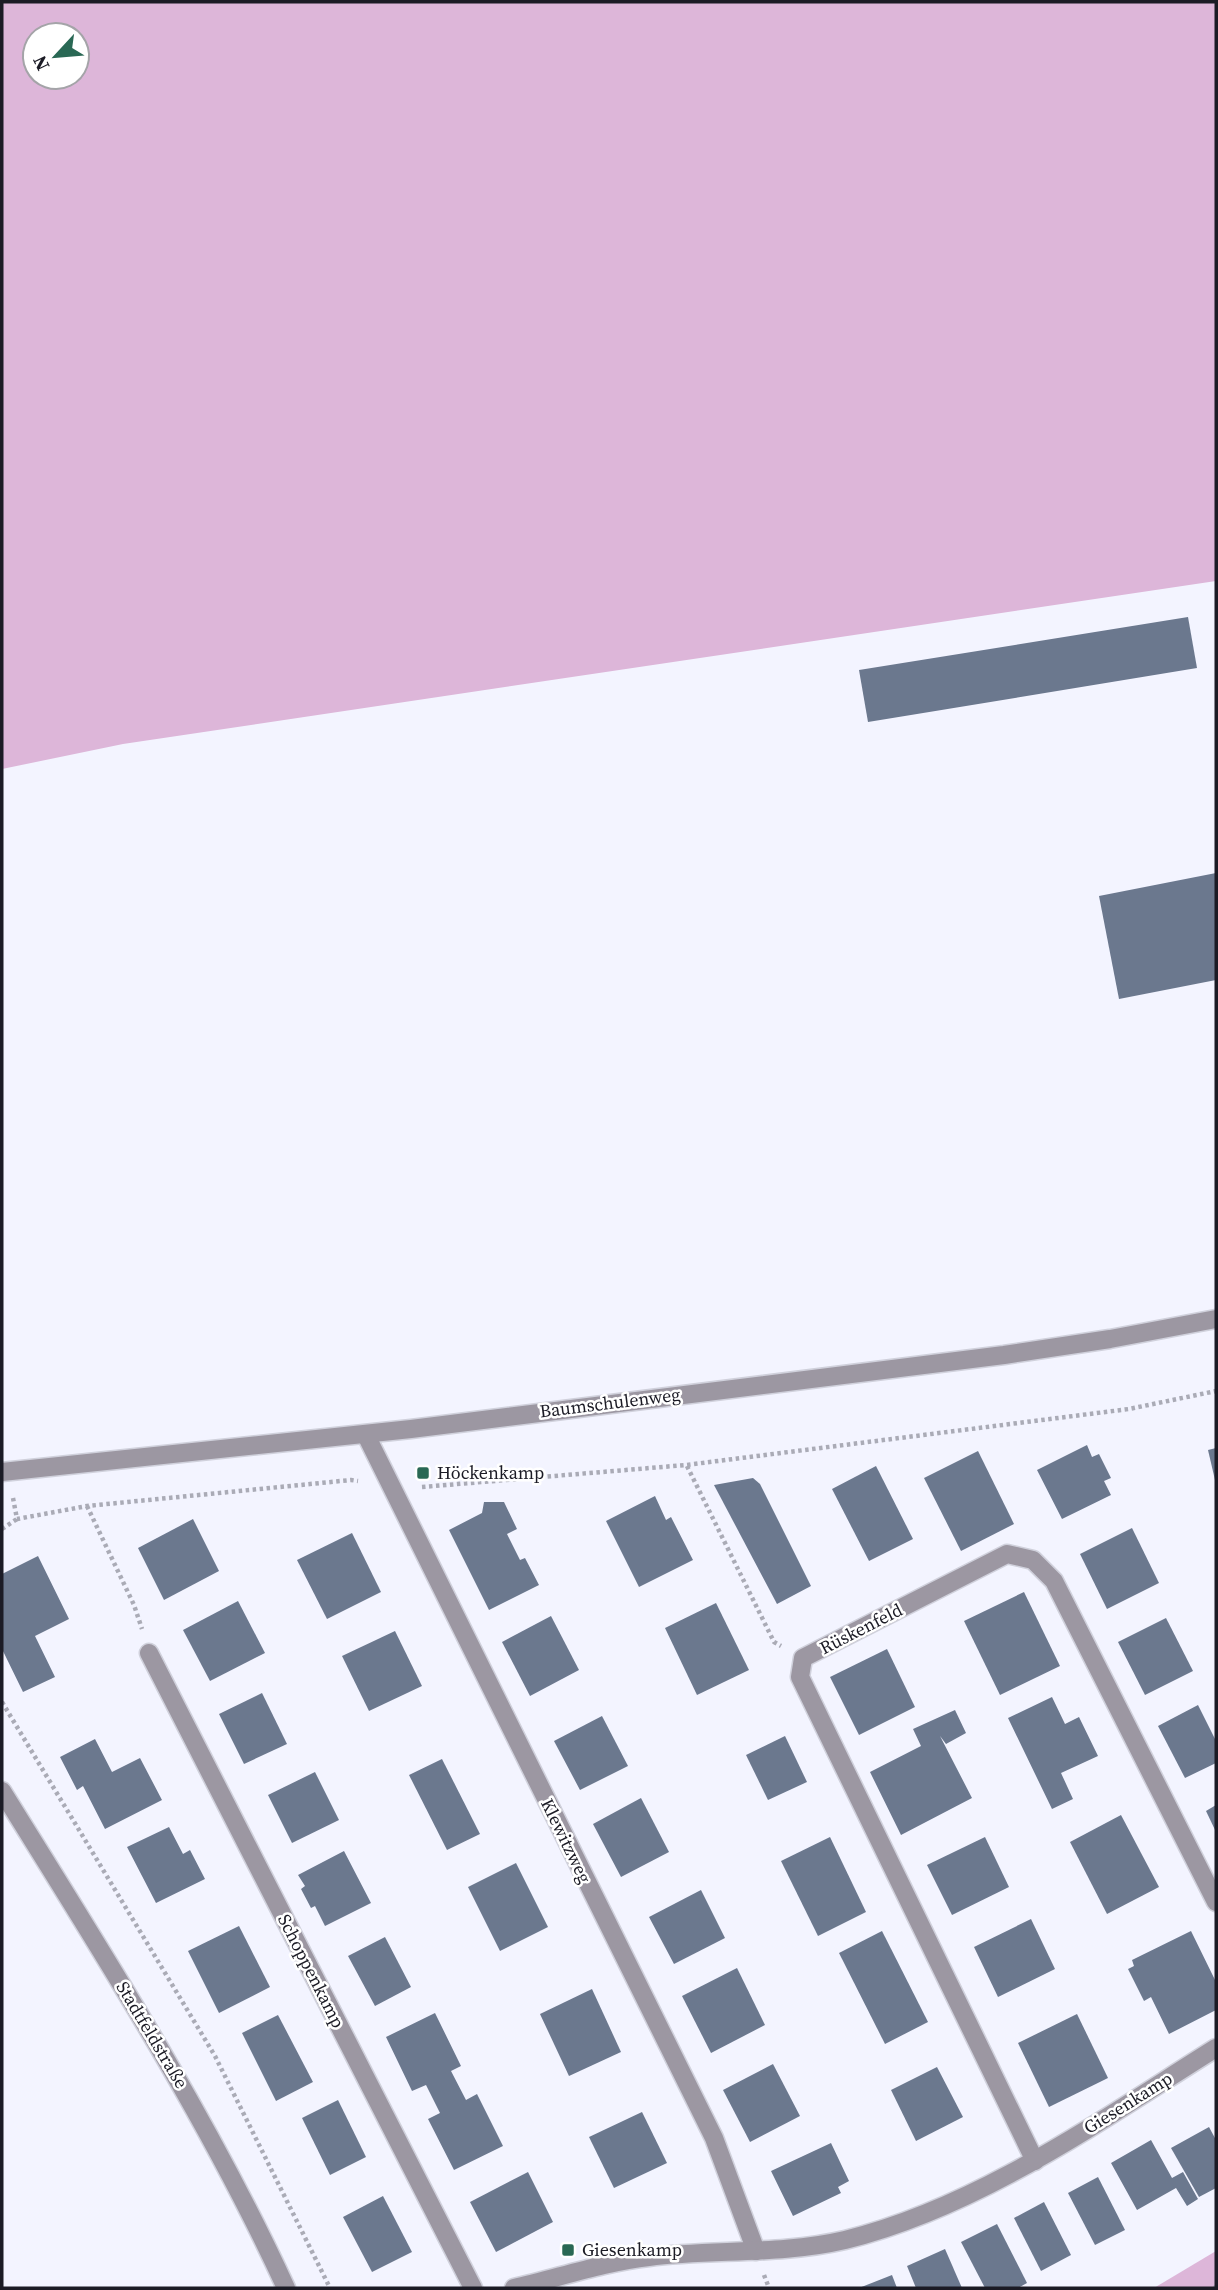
<svg xmlns="http://www.w3.org/2000/svg" width="1218" height="2290" font-family="'Source Serif 4',serif">
	<style>
		.green { fill: #ddb6d9; fill-rule: evenodd }
		.building { fill: #6b788e }
		.lines { fill: none; stroke-linecap: round; stroke-linejoin: round }
		.street-casing { stroke: #d0d1dc; stroke-width: 21 }
		.path { stroke: #aaabb6; stroke-width: 4.5; stroke-dasharray: 3.5 3.5; stroke-linecap: butt }
		.street { stroke: #9c97a2; stroke-width: 18 }
		.poi-dot { fill: #296854; stroke: #fff; stroke-width: 2.5 }
		.labels { text-anchor: middle; stroke-width: 5; stroke-linejoin: round; paint-order: stroke }
		.street-label { font-size: 18px; fill: #1b1b25; stroke: #fff }
		.poi-label { font-size: 18px; fill: #1b1b25; stroke: #fff; text-anchor: start }
	</style>
	<rect width="100%" height="100%" fill="#f3f4ff"/>
	<g class="green">
		<path d="M2,2H1216V581L123,744L2,769ZM35,35H77V77H35Z"/>
		<polygon points="1216,2251 1216,2288 1154,2288"/>
	</g>
	<g class="building">
		<polygon points="1188,617 1197,668 868,722 859,670"/>
		<polygon points="1216,873 1216,980 1119,999 1099,896"/>
		<polygon points="1087,1445 1092,1457 1099,1454 1111,1478 1104,1481 1111,1495 1062,1519 1037,1470"/>
		<polygon points="1216,1448 1216,1480 1215,1480 1208,1450"/>
		<polygon points="978,1451 1014,1524 961,1551 924,1478"/>
		<polygon points="876,1466 913,1539 869,1561 832,1489"/>
		<polygon points="753,1478 760,1484 811,1586 777,1604 714,1485"/>
		<polygon points="655,1496 666,1520 671,1517 693,1560 639,1587 606,1521"/>
		<polygon points="484,1502 504,1502 517,1529 507,1534 520,1560 525,1558 539,1585 489,1610 449,1530 482,1513"/>
		<polygon points="193,1519 219,1571 164,1600 138,1548"/>
		<polygon points="1132,1528 1159,1583 1107,1609 1080,1554"/>
		<polygon points="352,1533 381,1592 327,1619 297,1560"/>
		<polygon points="38,1556 69,1619 35,1636 55,1677 23,1692 2,1649 2,1574"/>
		<polygon points="1024,1592 1060,1666 1000,1695 964,1621"/>
		<polygon points="238,1601 265,1653 210,1681 183,1630"/>
		<polygon points="716,1603 749,1670 697,1695 665,1628"/>
		<polygon points="551,1616 579,1670 530,1696 502,1642"/>
		<polygon points="1166,1618 1193,1671 1145,1695 1118,1642"/>
		<polygon points="395,1631 422,1686 369,1711 342,1656"/>
		<polygon points="887,1649 915,1707 859,1735 830,1677"/>
		<polygon points="262,1693 287,1744 244,1764 219,1714"/>
		<polygon points="1052,1697 1065,1724 1079,1717 1098,1756 1061,1773 1073,1799 1052,1809 1008,1718"/>
		<polygon points="1198,1705 1216,1741 1216,1763 1185,1778 1158,1726"/>
		<polygon points="955,1710 966,1733 946,1744 940,1736 972,1798 901,1835 870,1772 921,1746 913,1729"/>
		<polygon points="602,1716 628,1766 580,1790 554,1741"/>
		<polygon points="785,1736 807,1782 768,1800 746,1755"/>
		<polygon points="95,1739 112,1772 140,1758 162,1800 105,1829 83,1786 77,1790 60,1757"/>
		<polygon points="442,1759 480,1834 447,1850 409,1775"/>
		<polygon points="315,1772 339,1820 292,1843 268,1795"/>
		<polygon points="641,1798 669,1852 621,1877 593,1824"/>
		<polygon points="1216,1805 1216,1832 1206,1811"/>
		<polygon points="1121,1815 1159,1887 1107,1914 1070,1842"/>
		<polygon points="169,1827 183,1854 190,1850 205,1879 156,1903 127,1847"/>
		<polygon points="830,1837 866,1912 818,1936 781,1861"/>
		<polygon points="985,1837 1009,1887 952,1915 927,1865"/>
		<polygon points="344,1851 371,1903 325,1926 315,1906 311,1908 301,1889 305,1886 298,1875"/>
		<polygon points="516,1863 548,1927 500,1951 468,1887"/>
		<polygon points="701,1890 725,1938 674,1964 649,1917"/>
		<polygon points="1031,1919 1055,1969 998,1997 974,1947"/>
		<polygon points="239,1926 270,1987 219,2013 188,1951"/>
		<polygon points="882,1931 928,2022 885,2044 839,1953"/>
		<polygon points="1191,1931 1216,1982 1216,2010 1169,2034 1151,1997 1144,2001 1128,1969 1134,1966 1132,1960"/>
		<polygon points="385,1937 411,1987 375,2006 348,1956"/>
		<polygon points="737,1968 765,2025 711,2053 682,1996"/>
		<polygon points="592,1989 621,2052 569,2076 540,2014"/>
		<polygon points="435,2013 461,2066 451,2071 466,2100 477,2094 503,2146 454,2170 428,2119 440,2113 426,2085 412,2091 386,2037"/>
		<polygon points="1077,2014 1108,2078 1049,2107 1018,2043"/>
		<polygon points="278,2015 313,2082 276,2101 242,2033"/>
		<polygon points="773,2064 800,2116 750,2142 723,2090"/>
		<polygon points="937,2067 963,2117 916,2141 891,2090"/>
		<polygon points="338,2100 366,2157 330,2175 302,2118"/>
		<polygon points="642,2112 667,2163 614,2188 589,2137"/>
		<polygon points="1209,2127 1216,2140 1216,2188 1199,2197 1171,2148"/>
		<polygon points="1151,2140 1172,2178 1183,2172 1198,2199 1187,2206 1176,2188 1137,2210 1111,2163"/>
		<polygon points="831,2143 849,2181 838,2187 841,2193 793,2216 771,2171"/>
		<polygon points="528,2172 553,2222 496,2252 470,2202"/>
		<polygon points="1098,2177 1125,2230 1095,2245 1068,2193"/>
		<polygon points="383,2196 412,2252 372,2272 343,2217"/>
		<polygon points="1044,2202 1071,2255 1041,2271 1014,2218"/>
		<polygon points="997,2224 1027,2283 1018,2288 985,2288 961,2242"/>
		<polygon points="945,2249 962,2288 916,2288 907,2266"/>
		<polygon points="892,2275 897,2288 859,2288"/>
	</g>
	<g class="lines">
		<g class="street-casing">
			<g id="street">
				<polyline points="366,1435 714,2138 756,2251"/>
				<polyline points="2,1472 411,1429 1004,1355 1110,1339 1216,1319"/>
				<polyline points="149,1653 473,2288"/>
				<path d="M2,1791C103,1954 206,2114 286,2288"/>
				<polyline points="1035,2161 800,1677 803,1658 1007,1554 1033,1560 1054,1581 1216,1902"/>
				<path d="M514,2288C558,2278 604,2262 649,2257C713,2249 781,2255 845,2240C979,2207 1101,2120 1216,2048"/>
			</g>
		</g>
		<g class="path">
			<polyline points="687,1466 774,1642 781,1646"/>
			<polyline points="422,1487 686,1465 1129,1409 1216,1391"/>
			<polyline points="13,1498 17,1519 87,1506 351,1480 358,1481"/>
			<polyline points="87,1506 134,1605 142,1629"/>
			<polyline points="2,1529 17,1519"/>
			<polyline points="2,1702 215,2056 330,2288"/>
			<polyline points="764,2275 769,2288"/>
			<polyline points="1214,2288 1216,2287"/>
		</g>
		<use href="#street" class="street"/>
	</g>
	<g class="poi-dot">
		<rect x="416" y="1466" width="14" height="14" rx="3.5"/>
		<rect x="561" y="2243" width="14" height="14" rx="3.5"/>
	</g>
	<g class="labels">
		<g class="street-label">
			<text transform="translate(610 1403) rotate(-7)" y="6">Baumschulenweg</text>
			<text transform="translate(861 1629) rotate(-27)" y="6">Rüskenfeld</text>
			<text transform="translate(566 1841) rotate(64)" y="6">Klewitzweg</text>
			<text transform="translate(311 1971) rotate(63)" y="6">Schoppenkamp</text>
			<text transform="translate(152 2035) rotate(59)" y="6">Stadtfeldstraße</text>
			<text transform="translate(1128 2103) rotate(-32)" y="6">Giesenkamp</text>
		</g>
		<g class="poi-label">
			<text x="437" y="1479">Höckenkamp</text>
			<text x="582" y="2256">Giesenkamp</text>
		</g>
	</g>
	<rect width="1218" height="2290" fill="none" stroke="#1b1b25" stroke-width="7"/>
	<g transform="translate(56 56) rotate(244)"><circle r="33" fill="#ffffff" stroke="#a4a4a8" stroke-width="2"/>
	<path d="M0-5L12 26L0 18L-12 26Z" fill="#296854"/>
	<text y="-10" font-size="19" font-weight="bold" text-anchor="middle" fill="#1b1b25">N</text>
	</g>
</svg>
